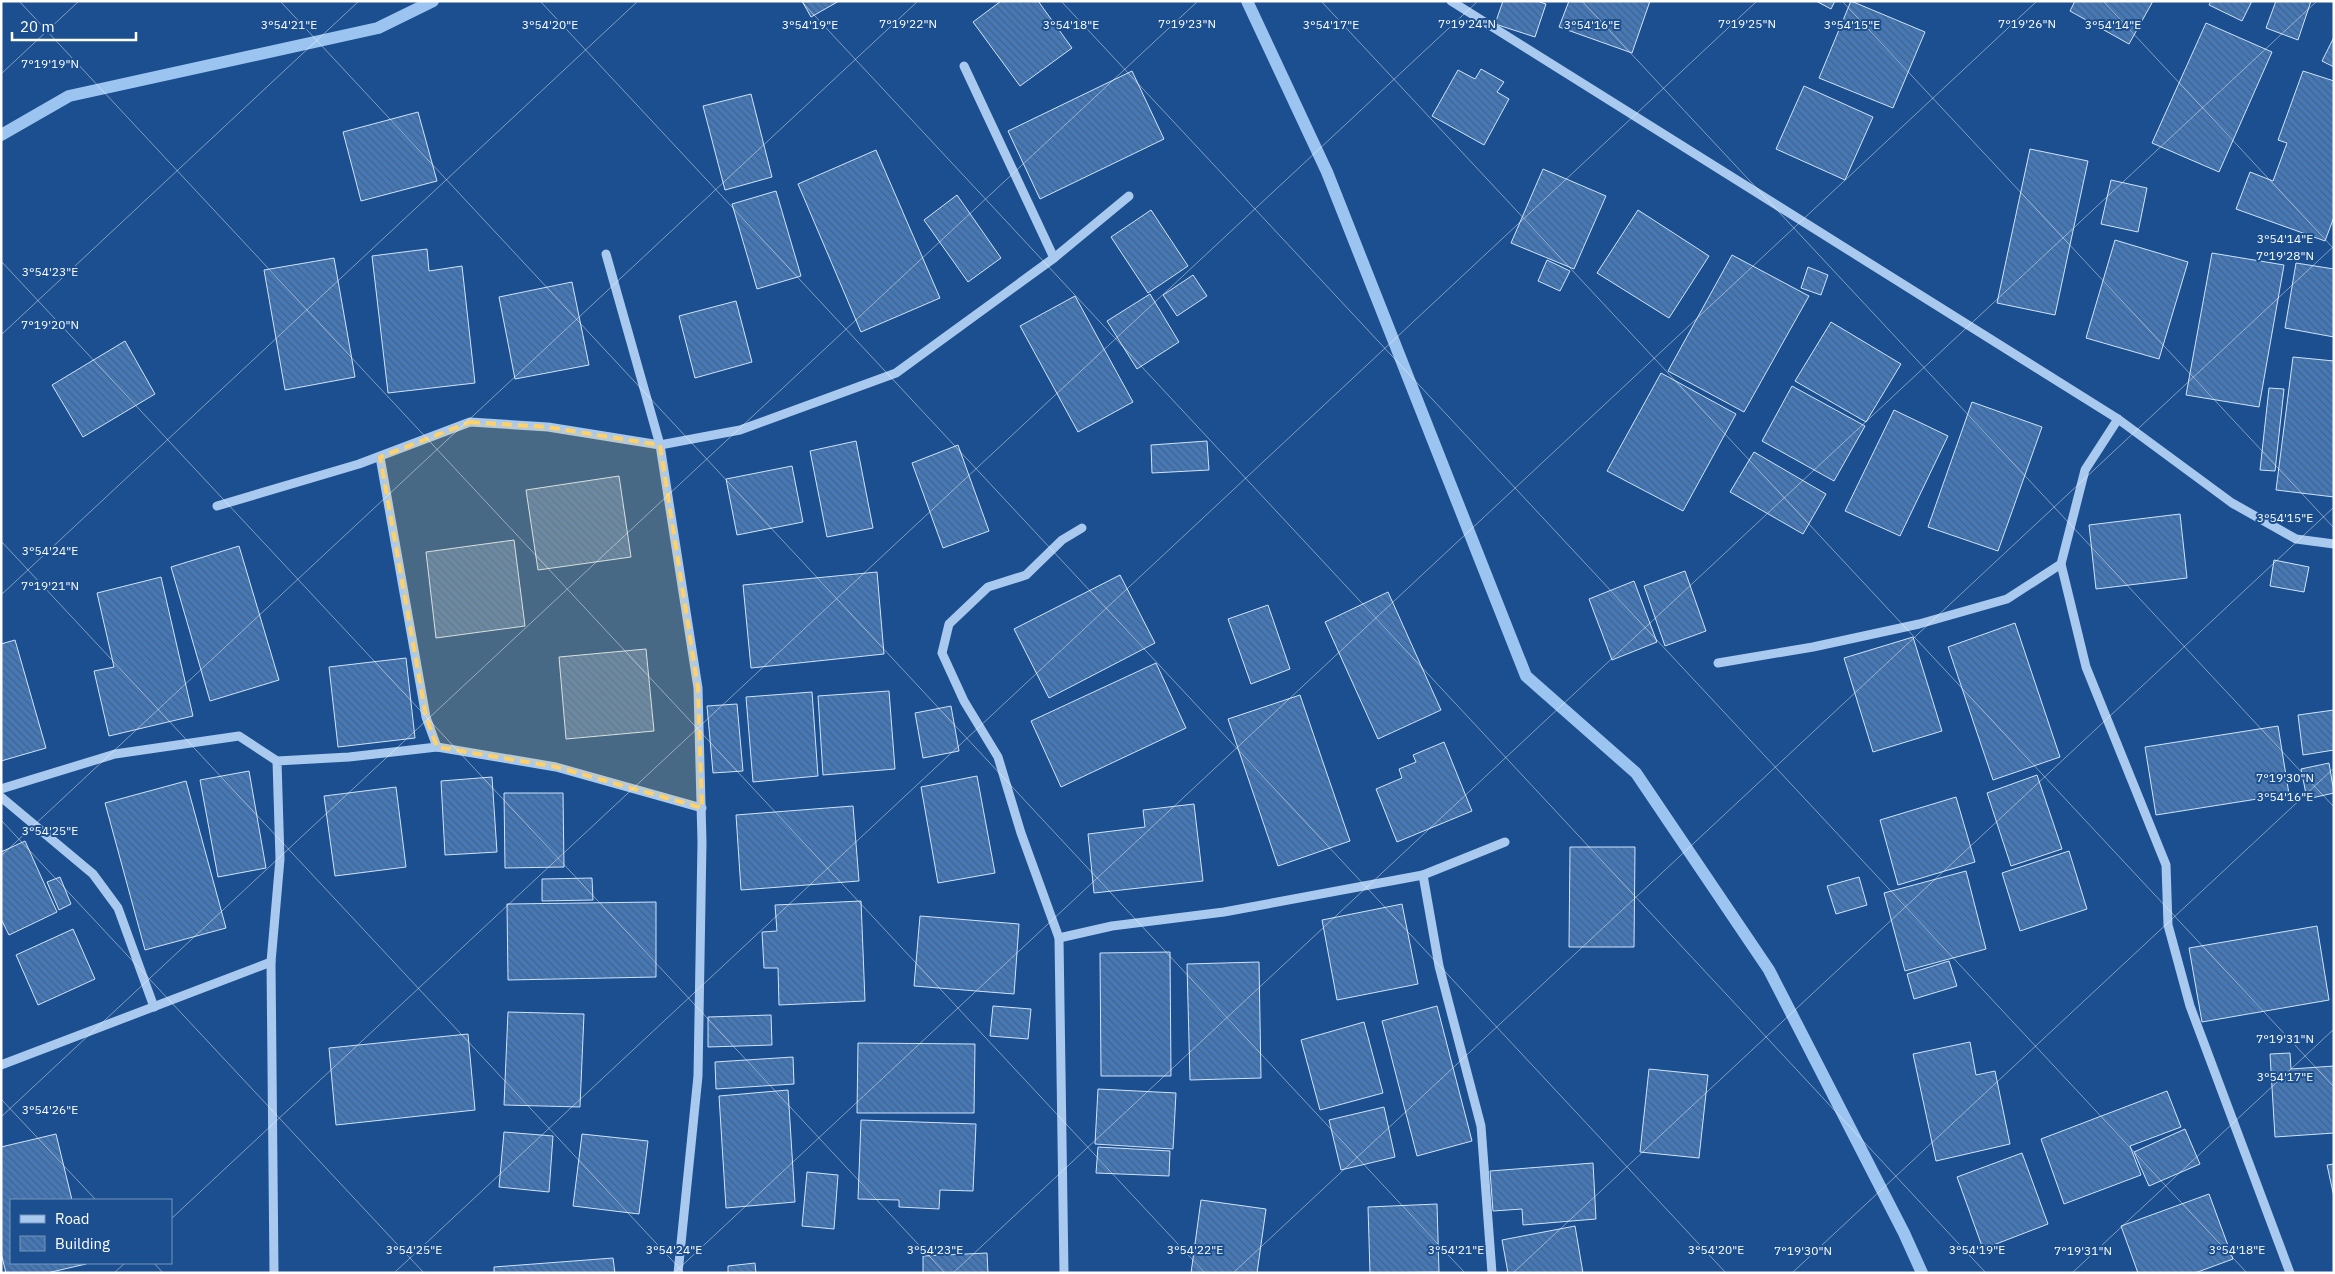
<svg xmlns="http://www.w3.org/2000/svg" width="2335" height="1274" font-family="'IBM Plex Sans',sans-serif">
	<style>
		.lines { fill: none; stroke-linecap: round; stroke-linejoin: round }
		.stream { stroke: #9cc4f0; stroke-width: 12 }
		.building { fill: url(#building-back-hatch); stroke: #cfe3fa }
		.minor { stroke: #a9c9ee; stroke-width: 9 }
		.marked { fill: #ffd166; fill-opacity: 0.2; stroke: #ffd166; stroke-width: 4; stroke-dasharray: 10 6; stroke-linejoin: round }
		.ticks { fill: none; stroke: #fff; stroke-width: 1; stroke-opacity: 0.45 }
		.ticks-label { font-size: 12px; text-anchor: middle; fill: #fff; stroke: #1b4f8f; stroke-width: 4; stroke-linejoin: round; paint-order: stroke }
	</style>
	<defs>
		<pattern id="building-back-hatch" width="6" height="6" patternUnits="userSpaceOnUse" patternTransform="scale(1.25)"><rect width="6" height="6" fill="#4478b7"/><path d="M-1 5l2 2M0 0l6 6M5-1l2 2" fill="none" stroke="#486282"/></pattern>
	</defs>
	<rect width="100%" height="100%" fill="#1b4f8f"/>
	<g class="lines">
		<g class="stream">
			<polyline points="1247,1 1327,172 1526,676 1636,773 1769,970 1904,1233 1922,1273"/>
			<polyline points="1,135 69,96 378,28 433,1"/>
		</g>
	</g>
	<g class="building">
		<polygon points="802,1 839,1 811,17"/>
		<polygon points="1001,1 1038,1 1072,48 1020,86 973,22"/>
		<polygon points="1503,1 1537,1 1546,4 1535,37 1495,24"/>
		<polygon points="1569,1 1650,1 1632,53 1559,27"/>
		<polygon points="1816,1 1835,1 1831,9"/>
		<polygon points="1851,1 1925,32 1893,108 1819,78"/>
		<polygon points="2075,1 2153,1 2129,44 2070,11"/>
		<polygon points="2211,1 2252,1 2242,21 2209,5"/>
		<polygon points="2276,1 2311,1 2298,40 2266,28"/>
		<polygon points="2206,23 2272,52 2219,172 2152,143"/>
		<polygon points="2334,37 2334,67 2322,61"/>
		<polygon points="1481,69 1504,82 1497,92 1509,99 1484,145 1432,116 1458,70 1475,79"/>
		<polygon points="1132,71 1164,139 1040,199 1008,131"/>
		<polygon points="2303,71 2334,81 2334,217 2325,241 2236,209 2250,172 2273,181 2287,143 2278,140"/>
		<polygon points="1804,86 1873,117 1845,180 1776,149"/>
		<polygon points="751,94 772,177 725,190 703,106"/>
		<polygon points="418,112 437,181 361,201 343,132"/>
		<polygon points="2030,149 2088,161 2055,315 1997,303"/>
		<polygon points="876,150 940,298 861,332 798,184"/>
		<polygon points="1543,169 1606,196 1574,269 1511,243"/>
		<polygon points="2111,180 2147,188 2138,232 2101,224"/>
		<polygon points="776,191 801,276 757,289 732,204"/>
		<polygon points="957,195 1001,258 968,282 924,220"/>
		<polygon points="1151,210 1188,266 1148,293 1111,237"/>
		<polygon points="1638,210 1709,256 1669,318 1597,273"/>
		<polygon points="2115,240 2188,262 2159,359 2086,338"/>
		<polygon points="427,249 429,271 462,266 475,383 388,393 372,256"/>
		<polygon points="2212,253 2284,265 2259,407 2186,395"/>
		<polygon points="1732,255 1809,296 1744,412 1668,371"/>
		<polygon points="334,258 355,377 285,390 264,270"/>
		<polygon points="1547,260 1570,271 1560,291 1538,281"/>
		<polygon points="2296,263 2334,269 2334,337 2285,328"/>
		<polygon points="1808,267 1828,275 1821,295 1801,288"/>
		<polygon points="1193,275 1207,296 1177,316 1163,295"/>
		<polygon points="572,282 589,365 515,379 499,297"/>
		<polygon points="1150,294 1179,342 1137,369 1107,321"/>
		<polygon points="1075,296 1133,402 1078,432 1020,326"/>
		<polygon points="736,301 752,362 695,378 679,316"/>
		<polygon points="1831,322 1901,364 1866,422 1795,381"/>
		<polygon points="125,341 155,394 83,437 52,385"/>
		<polygon points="2293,357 2334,361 2334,497 2276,490"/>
		<polygon points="1661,373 1736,414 1683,511 1607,471"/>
		<polygon points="1792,386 1865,426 1834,481 1762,441"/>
		<polygon points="2269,388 2284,389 2275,471 2260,470"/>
		<polygon points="1972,402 2042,427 1998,551 1928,527"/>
		<polygon points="1894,410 1948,436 1900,536 1845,511"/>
		<polygon points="856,441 873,528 827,537 810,451"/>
		<polygon points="1207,441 1209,470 1152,473 1151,445"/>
		<polygon points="958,445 989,531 943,548 912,463"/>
		<polygon points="1754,452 1826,494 1803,534 1730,492"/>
		<polygon points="792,466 803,522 737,535 726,479"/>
		<polygon points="619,476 631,557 538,570 526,490"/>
		<polygon points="2180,514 2187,578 2096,589 2089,525"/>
		<polygon points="514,540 525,626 436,638 426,552"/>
		<polygon points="239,546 279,680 210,701 171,567"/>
		<polygon points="2274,560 2309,567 2304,592 2270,586"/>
		<polygon points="1685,571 1706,631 1665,646 1644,586"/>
		<polygon points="877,572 884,654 751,668 743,585"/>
		<polygon points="1120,575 1155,643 1049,698 1014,629"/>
		<polygon points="161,577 193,716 109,736 94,671 114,667 97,593"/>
		<polygon points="1634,581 1657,642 1612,660 1589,599"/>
		<polygon points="1388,592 1441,710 1378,739 1325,622"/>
		<polygon points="1268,605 1290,669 1251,684 1228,619"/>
		<polygon points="2015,623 2060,757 1993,780 1948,647"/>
		<polygon points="1913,637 1942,731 1873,752 1844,658"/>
		<polygon points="15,640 46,748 1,761 1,644"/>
		<polygon points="646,649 654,731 566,739 559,657"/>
		<polygon points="406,658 415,738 338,747 329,667"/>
		<polygon points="1156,663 1186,728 1061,787 1031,721"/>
		<polygon points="889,691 895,769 823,775 818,696"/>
		<polygon points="812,692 818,776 753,782 746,697"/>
		<polygon points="1300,695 1350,841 1278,866 1228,719"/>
		<polygon points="737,704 743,771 713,773 707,706"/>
		<polygon points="951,706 959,751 923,758 915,713"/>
		<polygon points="2334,710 2334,750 2303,755 2298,715"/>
		<polygon points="2278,726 2289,794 2156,815 2145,747"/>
		<polygon points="1444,742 1472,811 1397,842 1376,789 1402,778 1399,769 1416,762 1413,755"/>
		<polygon points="2329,763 2334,793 2307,799 2301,769"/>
		<polygon points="249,771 266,868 218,877 200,780"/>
		<polygon points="2037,775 2062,849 2011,866 1987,793"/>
		<polygon points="977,776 995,873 938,883 921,787"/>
		<polygon points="492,777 497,852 445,855 441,781"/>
		<polygon points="186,781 226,928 145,950 105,803"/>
		<polygon points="396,787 406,867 335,876 324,796"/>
		<polygon points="504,793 563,793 564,867 505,868"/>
		<polygon points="1956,797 1975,862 1898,885 1880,820"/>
		<polygon points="1194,804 1203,881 1094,893 1088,834 1145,827 1143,810"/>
		<polygon points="853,806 859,881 741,890 736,815"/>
		<polygon points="25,841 57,912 9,935 1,919 1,852"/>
		<polygon points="1570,847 1635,847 1634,947 1569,947"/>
		<polygon points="2069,851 2087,909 2020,931 2002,873"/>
		<polygon points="1966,871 1986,949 1905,971 1884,893"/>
		<polygon points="60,877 71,904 59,910 47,882"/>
		<polygon points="1859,877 1867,905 1836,914 1827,886"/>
		<polygon points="592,878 593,900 542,901 542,879"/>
		<polygon points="861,901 865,1001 779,1005 778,968 764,968 762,932 777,931 775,905"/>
		<polygon points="656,902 656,977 508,980 507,904"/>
		<polygon points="1402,904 1418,984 1337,1000 1322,920"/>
		<polygon points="920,916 1019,924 1014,994 914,986"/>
		<polygon points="2317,926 2329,1000 2202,1022 2189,948"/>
		<polygon points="73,929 95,979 38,1005 16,955"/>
		<polygon points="1170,952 1171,1076 1101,1076 1100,953"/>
		<polygon points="1949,961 1957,986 1914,999 1907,974"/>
		<polygon points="1259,962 1261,1078 1190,1080 1187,964"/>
		<polygon points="993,1006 1031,1009 1028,1039 990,1036"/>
		<polygon points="1437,1006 1472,1141 1417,1156 1382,1021"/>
		<polygon points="508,1012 584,1014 580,1107 504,1105"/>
		<polygon points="771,1015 772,1045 708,1047 708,1017"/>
		<polygon points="1364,1022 1383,1093 1320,1110 1301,1040"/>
		<polygon points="468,1034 475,1110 336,1125 329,1048"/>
		<polygon points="1970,1042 1976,1075 1995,1071 2010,1144 1936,1161 1913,1054"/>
		<polygon points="858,1043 975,1044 974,1113 857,1113"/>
		<polygon points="2290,1053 2291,1069 2334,1066 2334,1133 2275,1137 2270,1054"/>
		<polygon points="793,1057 794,1084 716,1089 715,1062"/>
		<polygon points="1649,1069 1708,1075 1699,1158 1640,1152"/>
		<polygon points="1098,1089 1176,1093 1173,1149 1095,1144"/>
		<polygon points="788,1090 795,1202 726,1208 719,1096"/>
		<polygon points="2167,1091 2181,1127 2130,1146 2141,1175 2064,1204 2041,1139"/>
		<polygon points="1384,1107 1395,1157 1341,1170 1329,1120"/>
		<polygon points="861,1120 976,1124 973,1191 940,1190 939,1209 899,1207 899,1200 858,1199"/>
		<polygon points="2185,1129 2200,1164 2149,1186 2134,1152"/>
		<polygon points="504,1132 553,1136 549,1192 499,1187"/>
		<polygon points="56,1134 72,1200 11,1200 11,1263 86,1264 47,1273 6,1273 1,1253 1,1147"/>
		<polygon points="582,1134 648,1141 639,1214 573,1206"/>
		<polygon points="1098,1147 1170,1151 1169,1176 1096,1173"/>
		<polygon points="2022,1153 2048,1224 1983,1249 1957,1177"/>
		<polygon points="1593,1163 1596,1219 1523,1225 1522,1209 1493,1211 1490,1171"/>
		<polygon points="2334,1164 2334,1197 2327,1165"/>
		<polygon points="807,1172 838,1175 834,1229 802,1226"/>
		<polygon points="2209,1194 2233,1259 2195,1273 2138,1273 2121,1226"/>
		<polygon points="1201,1200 1266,1209 1257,1273 1191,1273"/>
		<polygon points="1437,1204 1439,1272 1370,1273 1368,1207"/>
		<polygon points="1575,1226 1583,1273 1508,1273 1502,1240"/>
		<polygon points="987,1253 988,1273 923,1273 923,1256"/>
		<polygon points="613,1258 615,1273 494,1273 494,1267"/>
		<polygon points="755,1263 756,1273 728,1273 728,1266"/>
	</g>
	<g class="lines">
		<g class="minor">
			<polyline points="1451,1 2118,419 2232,503 2296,539 2334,544"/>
			<polyline points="964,66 1054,258"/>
			<polyline points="606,254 660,445 698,688 702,842 698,1076 678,1273"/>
			<polyline points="2118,419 2085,470 2061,564 2086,667 2166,865 2168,925 2190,1006 2290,1273"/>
			<polyline points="380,457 426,717 437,747"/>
			<polyline points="217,506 359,464 470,422 548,427 660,445 740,430 896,373 1054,258 1129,196"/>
			<polyline points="1718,663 1813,647 1919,624 2007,599 2061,564"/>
			<polyline points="1,789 115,754 239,736 277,761"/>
			<polyline points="1,797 93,874 118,908 154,1007"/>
			<polyline points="1423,875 1439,966 1481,1126 1492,1273"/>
			<polyline points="1059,938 1112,926 1224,912 1423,875 1505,842"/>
			<polyline points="1,1065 271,962"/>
			<polyline points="274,1273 271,962 280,859 277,761 349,757 437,747 556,767 702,808"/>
			<polyline points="1064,1273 1059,938 1021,833 998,757 964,701 942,653 949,624 988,587 1026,575 1062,540 1082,528"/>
		</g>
	</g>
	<path class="marked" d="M470,422L548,427L660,445L698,688L702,808L556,767L437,747L426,717L380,457Z"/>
	<path class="ticks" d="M19,1L1205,1273M280,1L1465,1273M540,1L1726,1273M801,1L1986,1273M1061,1L2247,1273M1321,1L2334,1087M1582,1L2334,807M1842,1L2334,528M2103,1L2334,249M1,74L79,1M1,261L945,1273M1,335L359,1M1,541L684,1273M1,595L638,1M1,820L424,1273M1,856L918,1M1,1099L96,1200M1,1117L1198,1M171,1219L1478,1M154,1263L163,1273M114,1273L125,1263M394,1273L1757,1M674,1273L2037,1M953,1273L2317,1M1233,1273L2334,246M1513,1273L2334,507M1792,1273L2334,768M2072,1273L2334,1029"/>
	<g class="ticks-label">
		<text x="908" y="28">7°19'22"N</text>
		<text x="1187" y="28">7°19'23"N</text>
		<text x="1467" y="28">7°19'24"N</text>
		<text x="1747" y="28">7°19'25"N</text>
		<text x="2027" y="28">7°19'26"N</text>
		<text x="289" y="29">3°54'21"E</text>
		<text x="550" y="29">3°54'20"E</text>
		<text x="810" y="29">3°54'19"E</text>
		<text x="1071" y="29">3°54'18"E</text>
		<text x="1592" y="29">3°54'16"E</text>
		<text x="1331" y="29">3°54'17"E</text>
		<text x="1852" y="29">3°54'15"E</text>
		<text x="2113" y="29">3°54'14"E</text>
		<text x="50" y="68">7°19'19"N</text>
		<text x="2285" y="243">3°54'14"E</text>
		<text x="2285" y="260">7°19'28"N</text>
		<text x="50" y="276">3°54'23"E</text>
		<text x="50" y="329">7°19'20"N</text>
		<text x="2285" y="522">3°54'15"E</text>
		<text x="50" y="555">3°54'24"E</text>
		<text x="50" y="590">7°19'21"N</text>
		<text x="2285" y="782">7°19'30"N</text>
		<text x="2285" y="801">3°54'16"E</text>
		<text x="50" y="835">3°54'25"E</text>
		<text x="2285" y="1043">7°19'31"N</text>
		<text x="2285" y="1081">3°54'17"E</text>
		<text x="50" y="1114">3°54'26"E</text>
		<text x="414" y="1254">3°54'25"E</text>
		<text x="674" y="1254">3°54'24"E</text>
		<text x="935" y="1254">3°54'23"E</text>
		<text x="1195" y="1254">3°54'22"E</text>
		<text x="1456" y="1254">3°54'21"E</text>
		<text x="1716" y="1254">3°54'20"E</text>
		<text x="1977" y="1254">3°54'19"E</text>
		<text x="2237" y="1254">3°54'18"E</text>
		<text x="1803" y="1255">7°19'30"N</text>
		<text x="2083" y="1255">7°19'31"N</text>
	</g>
	<rect width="2335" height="1274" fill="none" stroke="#ffffff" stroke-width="5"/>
	<rect x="10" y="1199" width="162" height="65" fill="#1b4f8f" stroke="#7695bc"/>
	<rect x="20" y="1215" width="25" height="8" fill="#a9c9ee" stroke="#7695bc"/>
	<text x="55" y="1224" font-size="15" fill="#ffffff">Road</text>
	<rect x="20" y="1236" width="25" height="15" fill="url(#building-back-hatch)" stroke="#7695bc"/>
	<text x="55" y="1249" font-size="15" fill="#ffffff">Building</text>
	<path d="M12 32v8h124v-8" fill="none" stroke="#ffffff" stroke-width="2.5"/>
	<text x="20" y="32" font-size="15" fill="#ffffff" stroke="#1b4f8f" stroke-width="4" paint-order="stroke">20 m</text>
</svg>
